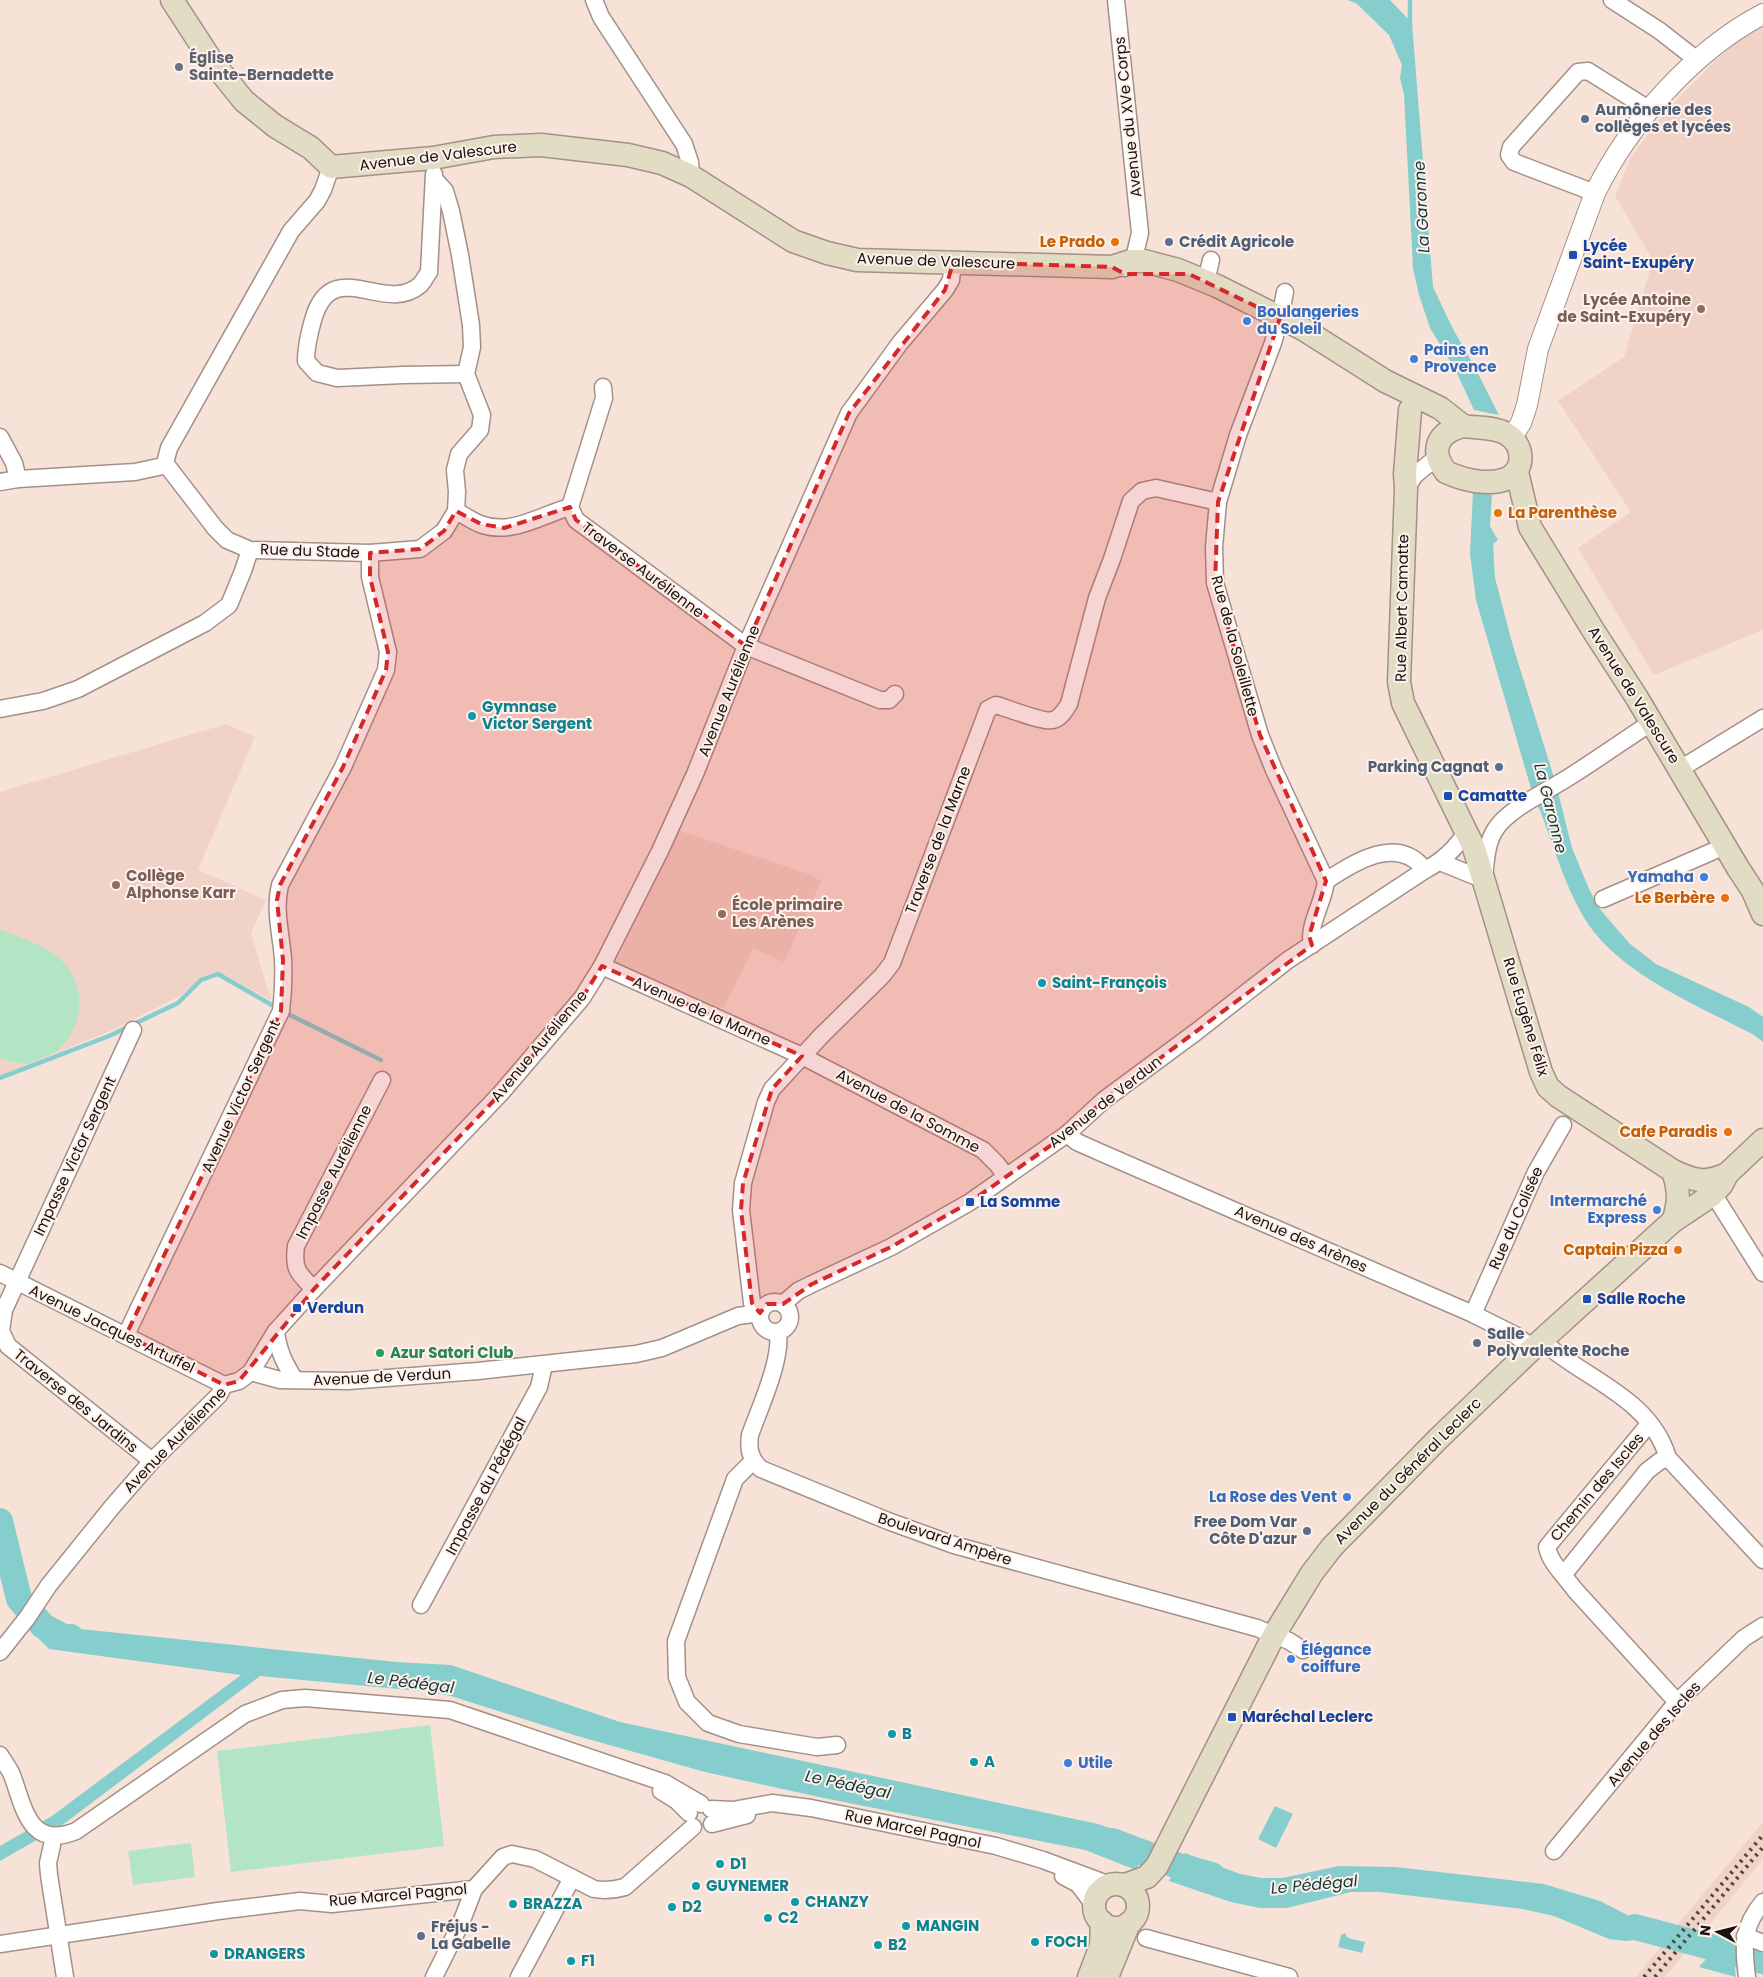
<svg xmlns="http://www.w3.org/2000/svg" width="1763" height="1977" font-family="Poppins,sans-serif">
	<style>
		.built { fill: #f0d3c6 }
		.green { fill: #b3e5c4 }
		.water { fill: #86cdce }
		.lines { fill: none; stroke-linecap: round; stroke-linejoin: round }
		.stream { stroke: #86cdce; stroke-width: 4.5 }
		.river { stroke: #86cdce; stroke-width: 26 }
		.minor-casing { stroke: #a49087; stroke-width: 19 }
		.tertiary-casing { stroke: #a49087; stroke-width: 22 }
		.secondary-casing { stroke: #a49087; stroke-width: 25 }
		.minor { stroke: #fff; stroke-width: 16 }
		.tertiary { stroke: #fff; stroke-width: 20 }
		.secondary { stroke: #e2dcc5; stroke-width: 22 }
		.rail { stroke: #504541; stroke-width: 4; stroke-dasharray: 2.5 5; stroke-linecap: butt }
		.marked { fill: #d62828; fill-opacity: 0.2; stroke: #d62828; stroke-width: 4; stroke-dasharray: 10 6; stroke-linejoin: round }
		.worship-dot { fill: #6b7280; stroke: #fef1eb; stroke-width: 2 }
		.service-dot { fill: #5c6f8a; stroke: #fef1eb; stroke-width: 2 }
		.food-dot { fill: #e8710a; stroke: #fef1eb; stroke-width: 2 }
		.transit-dot { fill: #1a4fb4; stroke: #fef1eb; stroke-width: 2 }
		.education-dot { fill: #8d6e63; stroke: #fef1eb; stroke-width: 2 }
		.shop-dot { fill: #3f7fe0; stroke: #fef1eb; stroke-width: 2 }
		.culture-dot { fill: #0f9aa8; stroke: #fef1eb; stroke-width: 2 }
		.leisure-dot { fill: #2e9e5b; stroke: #fef1eb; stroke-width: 2 }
		.labels { text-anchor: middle; stroke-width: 4; stroke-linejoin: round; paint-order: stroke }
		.worship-label { font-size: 15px; font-weight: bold; fill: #5b616d; stroke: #fef1eb; text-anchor: start }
		.service-label { font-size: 15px; font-weight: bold; fill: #4e5e75; stroke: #fef1eb; text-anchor: start }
		.street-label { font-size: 15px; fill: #18110e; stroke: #fef1eb }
		.food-label { font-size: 15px; font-weight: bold; fill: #c56008; stroke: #fef1eb; text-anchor: end }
		.transit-label { font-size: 15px; font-weight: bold; fill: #164399; stroke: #fef1eb; text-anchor: start }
		.education-label { font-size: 15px; font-weight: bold; fill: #785e54; stroke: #fef1eb; text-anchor: start }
		.shop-label { font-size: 15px; font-weight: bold; fill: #366cbe; stroke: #fef1eb; text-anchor: start }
		.culture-label { font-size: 15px; font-weight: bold; fill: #0d838f; stroke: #fef1eb; text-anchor: start }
		.leisure-label { font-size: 15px; font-weight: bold; fill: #27864d; stroke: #fef1eb; text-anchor: start }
		.water-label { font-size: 16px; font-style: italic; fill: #133737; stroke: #fef1eb }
	</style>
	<rect width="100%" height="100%" fill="#f7e2d8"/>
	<g class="built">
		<polygon points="1763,27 1763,630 1654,675 1578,548 1631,512 1558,401 1624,357 1653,260 1615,196 1631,157 1664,113 1717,59 1747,33"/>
		<polygon points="226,724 255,737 198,870 266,900 251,933 271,1000 221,973 209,974 198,980 180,996 110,1031 0,1076 0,792"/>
		<polygon points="677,830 811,875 821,881 784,962 753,948 724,1007 713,1010 614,967"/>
		<polygon points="1763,1822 1763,1859 1700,1936 1675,1928"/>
		<polygon points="1663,1944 1686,1951 1665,1977 1636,1977"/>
	</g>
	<g class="green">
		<path d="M0,929C21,938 49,946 64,963C87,988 83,1028 58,1050C54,1054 46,1056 41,1058C37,1060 33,1062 30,1063C20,1065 9,1061 0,1058Z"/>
		<polygon points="430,1725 444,1846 231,1872 217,1751"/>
		<polygon points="191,1843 195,1877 133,1885 128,1851"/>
	</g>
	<g class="water">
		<polygon points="1347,0 1390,0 1412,23 1433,287 1453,329 1473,364 1499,415 1474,410 1455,369 1430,328 1419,295 1413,268 1404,94 1400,78 1402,65 1389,35 1356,3"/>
		<path d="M1473,492L1492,495L1490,526L1498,540L1493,544L1495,578L1513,646L1556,784L1572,848L1590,891L1599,908L1629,943L1656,964L1749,1007L1763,1017V1042L1754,1035C1697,1005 1616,973 1583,916C1564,883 1553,845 1540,810L1535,802L1476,600L1470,554Z"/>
		<polygon points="43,1616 61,1627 396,1662 451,1665 620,1722 1098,1824 1151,1842 1136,1870 1085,1850 819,1797 705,1772 574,1735 451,1696 431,1692 260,1676 61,1826 0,1861 0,1846 52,1816 241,1675 49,1649 31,1631"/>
		<polygon points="1275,1806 1293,1814 1276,1848 1258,1839"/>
		<polygon points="1185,1853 1240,1874 1261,1878 1282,1878 1339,1866 1396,1867 1544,1884 1600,1901 1641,1922 1675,1928 1663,1944 1646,1939 1625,1941 1609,1939 1554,1916 1523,1909 1380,1892 1351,1892 1287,1908 1260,1908 1231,1902 1169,1881"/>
		<polygon points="1345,1933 1348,1938 1365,1942 1362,1953 1338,1947 1341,1935"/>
		<polygon points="1700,1936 1732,1942 1736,1977 1699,1967 1709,1956 1686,1951"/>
	</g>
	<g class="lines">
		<g class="stream">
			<polyline points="1410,26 1410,0"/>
			<polyline points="284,1012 381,1060"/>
			<polyline points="0,1078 109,1036 178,1003 201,980 218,974 277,1008"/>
		</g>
		<g class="river">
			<polyline points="0,1521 19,1599 43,1626 64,1637 71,1637"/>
			<polyline points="1112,1841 1178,1866 1212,1875"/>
			<polyline points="1635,1927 1763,1961"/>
		</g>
		<g class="minor-casing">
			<g id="minor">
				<polyline points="594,0 601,17 684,144 690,162 691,176"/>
				<polyline points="1116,0 1140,233 1135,254 1125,268"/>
				<polyline points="1612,0 1660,31 1697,60"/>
				<path d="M434,174L429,272C426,276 423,282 420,285C384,316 332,253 313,320C309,334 306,346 306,361L317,373L337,378L403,375L466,374"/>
				<polyline points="1595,193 1514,162 1509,155 1511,147 1578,72 1588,71 1650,110"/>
				<polyline points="1206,282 1211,260"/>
				<polyline points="1285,292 1280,318 1273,343 1238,435 1218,502 1214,547 1215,583 1260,735 1274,770 1326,881"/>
				<polyline points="0,437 14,463 18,479"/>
				<polyline points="165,463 215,528 227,540 250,550 370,553 420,549 444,531 456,511 457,492 455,470 459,454 480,430 482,415 466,374 472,347 471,325 460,255 451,211 445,191 434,179"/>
				<polyline points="165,463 169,448 291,231 317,201 323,190 331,167"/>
				<polyline points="0,482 18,479 135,472 163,466 165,463"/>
				<polyline points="1406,489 1415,475 1437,457"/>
				<polyline points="570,507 604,398 603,387"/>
				<path d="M456,511C464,515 472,521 480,524C511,536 541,515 570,507L576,520L746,646L880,700H889L895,694"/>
				<polyline points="0,709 43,701 78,689 205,623 229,605 243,571 250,550"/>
				<polyline points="1680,769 1763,718"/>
				<path d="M1440,862L1477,877L1484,878C1486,862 1486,844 1495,830C1507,810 1545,792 1566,779C1595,761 1623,741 1652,722"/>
				<polyline points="1603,899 1725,846"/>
				<path d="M1312,945C1307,926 1324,902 1326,881C1354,862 1398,834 1425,870"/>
				<polyline points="602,966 802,1056 983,1150 997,1164 1006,1176"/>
				<polyline points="133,1030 4,1310 1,1331 8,1346 152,1461"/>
				<polyline points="1067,1134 1077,1142 1104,1154 1473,1314 1515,1335 1533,1348"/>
				<polyline points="1703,1197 1712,1195 1719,1203 1763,1273"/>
				<polyline points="0,1273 224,1385"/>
				<path d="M314,1289C298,1273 293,1270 296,1246L382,1080"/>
				<circle cx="775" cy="1317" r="15"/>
				<path d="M783,1304L798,1291L812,1284L891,1247L970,1202L1067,1134L1104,1100L1196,1032L1288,960L1425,870C1443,861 1456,848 1467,831"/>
				<path d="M760,1313L752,1303L741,1210L743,1183L766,1102L772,1089L821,1036L882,976L892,963L988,709L996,705C1007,708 1044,723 1053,720C1061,718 1065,710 1069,704L1097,598L1112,559L1131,501L1142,491L1156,488L1218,502"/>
				<polyline points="1473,1314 1536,1172 1563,1125"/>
				<path d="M276,1331C278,1351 285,1364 295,1380"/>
				<path d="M778,1332C782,1360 760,1407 750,1435C748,1449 750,1459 761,1469L888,1521L954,1545L1257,1628L1289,1641L1303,1650"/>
				<path d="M126,1335L281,1011C283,994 284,977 283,959C281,934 274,909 280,885L343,767L386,670L388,652L370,577V553"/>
				<path d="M1542,1341C1584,1379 1650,1397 1668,1458L1763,1560"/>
				<polyline points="251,1372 280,1380 348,1381 478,1371 636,1354 662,1348 738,1316 760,1313"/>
				<path d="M1649,1424L1547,1547C1550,1563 1565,1576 1575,1590L1677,1702"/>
				<polyline points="753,1461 735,1479 676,1641 677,1677 687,1702 708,1723 739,1734 817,1747 837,1745"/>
				<polyline points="1564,1574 1647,1471 1660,1461 1668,1458"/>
				<polyline points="421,1605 539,1387 544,1365"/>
				<polyline points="0,1652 27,1618 49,1585 112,1507 152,1461 219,1395 224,1385 239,1381 251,1372 276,1331 314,1289 501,1093 582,998 602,966 660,851 695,774 746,646 849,413 900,343 945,290 951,280 953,263"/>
				<path d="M0,1755C4,1762 9,1768 12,1775C24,1807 29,1850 76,1831L245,1714L282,1700L305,1698L450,1710L665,1783L701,1804"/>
				<polyline points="661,1791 677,1801 689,1813"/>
				<polyline points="711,1809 733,1810 772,1803 811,1808 996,1846 1043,1860 1110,1885"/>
				<polyline points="712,1824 747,1815"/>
				<polyline points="52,1845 48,1863 49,1875 65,1977"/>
				<polyline points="1554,1851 1677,1702 1744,1638 1763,1626"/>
				<polyline points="1063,1876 1078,1884 1094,1905"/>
				<polyline points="1745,1936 1763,1943"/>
				<polyline points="1146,1938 1289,1977"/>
				<polyline points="0,1944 218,1911 300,1901 332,1904 474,1889"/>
				<path d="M434,1977L461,1923L474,1889L503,1857L512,1854L535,1859L594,1889C605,1891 614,1890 625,1887L693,1827"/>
				<polyline points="519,1977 572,1878"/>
				<path d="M1747,1977C1743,1946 1742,1927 1763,1902"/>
			</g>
		</g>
		<g class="tertiary-casing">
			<path id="tertiary" d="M1511,438L1521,423L1527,405L1538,349L1595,193C1630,122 1693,51 1763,14"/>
		</g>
		<g class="secondary-casing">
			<g id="secondary">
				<polyline points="172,0 211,60 244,101 275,126 311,148 331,167 433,158 494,147 541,145 628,155 662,163 691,176 793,241 827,253 857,260 1112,267 1131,261 1144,261 1178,270 1217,286 1303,329 1385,381 1440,408 1463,426"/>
				<path d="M1410,410L1405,474L1406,489L1399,682L1403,703L1474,848L1541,1072L1548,1087L1558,1096L1673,1171C1695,1181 1704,1184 1727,1174"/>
				<path d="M1463,426C1476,428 1493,427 1505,433C1524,443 1527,470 1506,479C1488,486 1463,480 1446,472C1429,450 1438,432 1463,426Z"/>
				<polyline points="1517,472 1530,527 1593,630 1637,698 1738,868 1753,891 1763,914"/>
				<path d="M1673,1221C1680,1203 1679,1189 1673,1171"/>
				<circle cx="1116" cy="1906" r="22"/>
				<polyline points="1125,1885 1147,1877 1157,1866 1274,1635 1312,1573 1332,1547 1439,1438 1533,1348 1673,1221 1712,1195 1722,1184 1727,1174 1763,1140"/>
				<polyline points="1089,1977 1101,1946 1102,1922"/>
				<polyline points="1107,1977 1129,1923"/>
			</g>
		</g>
		<use href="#minor" class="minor"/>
		<use href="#tertiary" class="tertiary"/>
		<use href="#secondary" class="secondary"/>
		<g class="rail">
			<polyline points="1644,1977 1763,1835"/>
			<polyline points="1655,1977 1763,1847"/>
		</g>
	</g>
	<path class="marked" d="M953,263H984L1112,267L1125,274H1189L1280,318L1218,502L1215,583L1260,735L1326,881L1309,936L1312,945L1104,1100L1067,1134L970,1202L891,1247L812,1284L783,1304H767L760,1313L752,1303L741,1210L743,1183L772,1089L802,1056L602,966L582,998L501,1093L314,1289L239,1381L224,1385L126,1335L281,1011L283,960L277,900L280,885L343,767L386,670L388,652L370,577V553L420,549L444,531L456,511L481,524L504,528L570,507L576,520L746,646L849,413L945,290Z"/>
	<circle class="worship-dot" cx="179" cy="67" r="5"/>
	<g class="service-dot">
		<circle cx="1585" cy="119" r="5"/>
		<circle cx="1169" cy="242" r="5"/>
		<circle cx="1499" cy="767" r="5"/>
		<circle cx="1477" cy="1343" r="5"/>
		<circle cx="1307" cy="1531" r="5"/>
		<circle cx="421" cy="1936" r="5"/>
	</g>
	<g class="food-dot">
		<circle cx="1115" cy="242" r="5"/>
		<circle cx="1498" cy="513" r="5"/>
		<circle cx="1725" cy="898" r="5"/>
		<circle cx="1728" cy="1132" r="5"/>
		<circle cx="1678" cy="1250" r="5"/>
	</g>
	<g class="transit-dot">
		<rect x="1568" y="250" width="10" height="10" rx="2.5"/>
		<rect x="1443" y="791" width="10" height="10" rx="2.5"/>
		<rect x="965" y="1197" width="10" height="10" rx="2.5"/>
		<rect x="1582" y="1294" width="10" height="10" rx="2.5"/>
		<rect x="292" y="1303" width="10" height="10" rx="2.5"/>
		<rect x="1227" y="1712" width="10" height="10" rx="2.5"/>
	</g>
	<g class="education-dot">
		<circle cx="1701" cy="309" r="5"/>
		<circle cx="116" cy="885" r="5"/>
		<circle cx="722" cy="914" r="5"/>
	</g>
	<g class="shop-dot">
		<circle cx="1247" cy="321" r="5"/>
		<circle cx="1414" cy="359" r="5"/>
		<circle cx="1704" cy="877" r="5"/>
		<circle cx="1657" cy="1210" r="5"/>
		<circle cx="1347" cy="1497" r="5"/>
		<circle cx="1291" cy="1659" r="5"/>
		<circle cx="1068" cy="1763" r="5"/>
	</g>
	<g class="culture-dot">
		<circle cx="472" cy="716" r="5"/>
		<circle cx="1042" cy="983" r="5"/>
		<circle cx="892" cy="1734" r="5"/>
		<circle cx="974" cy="1762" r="5"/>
		<circle cx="720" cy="1864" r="5"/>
		<circle cx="696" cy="1886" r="5"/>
		<circle cx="795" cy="1902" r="5"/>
		<circle cx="513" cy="1904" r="5"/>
		<circle cx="672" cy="1907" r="5"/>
		<circle cx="768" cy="1918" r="5"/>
		<circle cx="906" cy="1926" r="5"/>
		<circle cx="1035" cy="1942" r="5"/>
		<circle cx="878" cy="1945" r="5"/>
		<circle cx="214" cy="1954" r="5"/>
		<circle cx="571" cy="1961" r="5"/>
	</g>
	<circle class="leisure-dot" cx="380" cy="1353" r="5"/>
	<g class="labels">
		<g class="worship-label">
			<text x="189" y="63">Église<tspan x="189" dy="17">Sainte-Bernadette</tspan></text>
		</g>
		<g class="service-label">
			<text x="1595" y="115">Aumônerie des<tspan x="1595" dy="17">collèges et lycées</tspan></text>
			<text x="1179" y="247">Crédit Agricole</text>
			<text x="1489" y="772" text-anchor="end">Parking Cagnat</text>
			<text x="1487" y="1339">Salle<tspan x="1487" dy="17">Polyvalente Roche</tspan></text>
			<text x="1297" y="1527" text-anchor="end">Free Dom Var<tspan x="1297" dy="17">Côte D'azur</tspan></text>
			<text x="431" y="1932">Fréjus -<tspan x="431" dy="17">La Gabelle</tspan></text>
		</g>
		<g class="street-label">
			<text transform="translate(1128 117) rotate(-96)" y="5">Avenue du XVe Corps</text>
			<text transform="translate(438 156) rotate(-7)" y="5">Avenue de Valescure</text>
			<text transform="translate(936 261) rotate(2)" y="5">Avenue de Valescure</text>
			<text transform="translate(310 551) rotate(2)" y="5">Rue du Stade</text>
			<text transform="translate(643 570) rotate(37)" y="5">Traverse Aurélienne</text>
			<text transform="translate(1402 608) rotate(-89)" y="5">Rue Albert Camatte</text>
			<text transform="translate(1235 646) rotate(75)" y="5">Rue de la Soleillette</text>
			<text transform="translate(729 691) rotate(-68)" y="5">Avenue Aurélienne</text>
			<text transform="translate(1634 695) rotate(58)" y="5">Avenue de Valescure</text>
			<text transform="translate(938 840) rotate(-69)" y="5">Traverse de la Marne</text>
			<text transform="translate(702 1011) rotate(24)" y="5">Avenue de la Marne</text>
			<text transform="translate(1526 1017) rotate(73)" y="5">Rue Eugène Félix</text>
			<text transform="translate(539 1046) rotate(-50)" y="5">Avenue Aurélienne</text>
			<text transform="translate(241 1096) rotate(-65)" y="5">Avenue Victor Sergent</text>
			<text transform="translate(1105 1102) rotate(-38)" y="5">Avenue de Verdun</text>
			<text transform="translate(908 1111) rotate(28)" y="5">Avenue de la Somme</text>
			<text transform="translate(75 1156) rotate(-65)" y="5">Impasse Victor Sergent</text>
			<text transform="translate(334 1172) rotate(-63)" y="5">Impasse Aurélienne</text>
			<text transform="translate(1516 1218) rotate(-66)" y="5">Rue du Colisée</text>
			<text transform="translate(1301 1239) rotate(24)" y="5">Avenue des Arènes</text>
			<text transform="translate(112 1329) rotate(26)" y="5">Avenue Jacques Artuffel</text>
			<text transform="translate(382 1377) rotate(-3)" y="5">Avenue de Verdun</text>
			<text transform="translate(76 1401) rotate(39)" y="5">Traverse des Jardins</text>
			<text transform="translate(175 1440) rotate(-46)" y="5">Avenue Aurélienne</text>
			<text transform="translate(1408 1471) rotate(-45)" y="5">Avenue du Général Leclerc</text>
			<text transform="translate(486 1486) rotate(-62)" y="5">Impasse du Pédégal</text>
			<text transform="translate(1597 1487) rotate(-50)" y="5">Chemin des Iscles</text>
			<text transform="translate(945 1539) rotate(18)" y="5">Boulevard Ampère</text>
			<text transform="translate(1654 1734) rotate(-49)" y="5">Avenue des Iscles</text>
			<text transform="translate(913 1829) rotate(12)" y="5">Rue Marcel Pagnol</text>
			<text transform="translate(398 1895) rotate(-5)" y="5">Rue Marcel Pagnol</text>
		</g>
		<g class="food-label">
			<text x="1105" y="247">Le Prado</text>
			<text x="1508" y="518" text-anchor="start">La Parenthèse</text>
			<text x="1715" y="903">Le Berbère</text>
			<text x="1718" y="1137">Cafe Paradis</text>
			<text x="1668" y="1255">Captain Pizza</text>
		</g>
		<g class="transit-label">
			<text x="1583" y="251">Lycée<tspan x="1583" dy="17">Saint-Exupéry</tspan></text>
			<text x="1458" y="801">Camatte</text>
			<text x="980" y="1207">La Somme</text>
			<text x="1597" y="1304">Salle Roche</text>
			<text x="307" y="1313">Verdun</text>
			<text x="1242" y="1722">Maréchal Leclerc</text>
		</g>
		<g class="education-label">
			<text x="1691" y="305" text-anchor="end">Lycée Antoine<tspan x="1691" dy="17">de Saint-Exupéry</tspan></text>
			<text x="126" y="881">Collège<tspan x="126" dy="17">Alphonse Karr</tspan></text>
			<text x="732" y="910">École primaire<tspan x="732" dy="17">Les Arènes</tspan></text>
		</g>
		<g class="shop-label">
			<text x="1257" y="317">Boulangeries<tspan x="1257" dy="17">du Soleil</tspan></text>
			<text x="1424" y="355">Pains en<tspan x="1424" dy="17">Provence</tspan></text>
			<text x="1694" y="882" text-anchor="end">Yamaha</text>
			<text x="1647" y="1206" text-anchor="end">Intermarché<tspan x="1647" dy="17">Express</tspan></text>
			<text x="1337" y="1502" text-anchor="end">La Rose des Vent</text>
			<text x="1301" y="1655">Élégance<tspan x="1301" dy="17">coiffure</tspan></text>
			<text x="1078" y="1768">Utile</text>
		</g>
		<g class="culture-label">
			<text x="482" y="712">Gymnase<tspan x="482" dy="17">Victor Sergent</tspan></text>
			<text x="1052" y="988">Saint-François</text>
			<text x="902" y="1739">B</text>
			<text x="984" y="1767">A</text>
			<text x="730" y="1869">D1</text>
			<text x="706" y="1891">GUYNEMER</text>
			<text x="805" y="1907">CHANZY</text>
			<text x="523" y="1909">BRAZZA</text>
			<text x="682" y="1912">D2</text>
			<text x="778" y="1923">C2</text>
			<text x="916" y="1931">MANGIN</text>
			<text x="1045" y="1947">FOCH</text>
			<text x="888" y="1950">B2</text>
			<text x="224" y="1959">DRANGERS</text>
			<text x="581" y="1966">F1</text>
		</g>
		<g class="leisure-label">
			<text x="390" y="1358">Azur Satori Club</text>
		</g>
		<g class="water-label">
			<text transform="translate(1421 207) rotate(-93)" y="6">La Garonne</text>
			<text transform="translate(1551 808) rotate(76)" y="6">La Garonne</text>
			<text transform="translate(411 1682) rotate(7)" y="6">Le Pédégal</text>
			<text transform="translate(848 1784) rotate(12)" y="6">Le Pédégal</text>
			<text transform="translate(1314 1884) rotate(-5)" y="6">Le Pédégal</text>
		</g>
	</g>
	<g transform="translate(1718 1932) rotate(277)" stroke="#fef1eb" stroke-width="4" paint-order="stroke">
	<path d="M0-4L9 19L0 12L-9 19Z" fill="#18110e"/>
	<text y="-8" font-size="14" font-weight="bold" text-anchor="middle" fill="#18110e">N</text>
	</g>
</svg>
